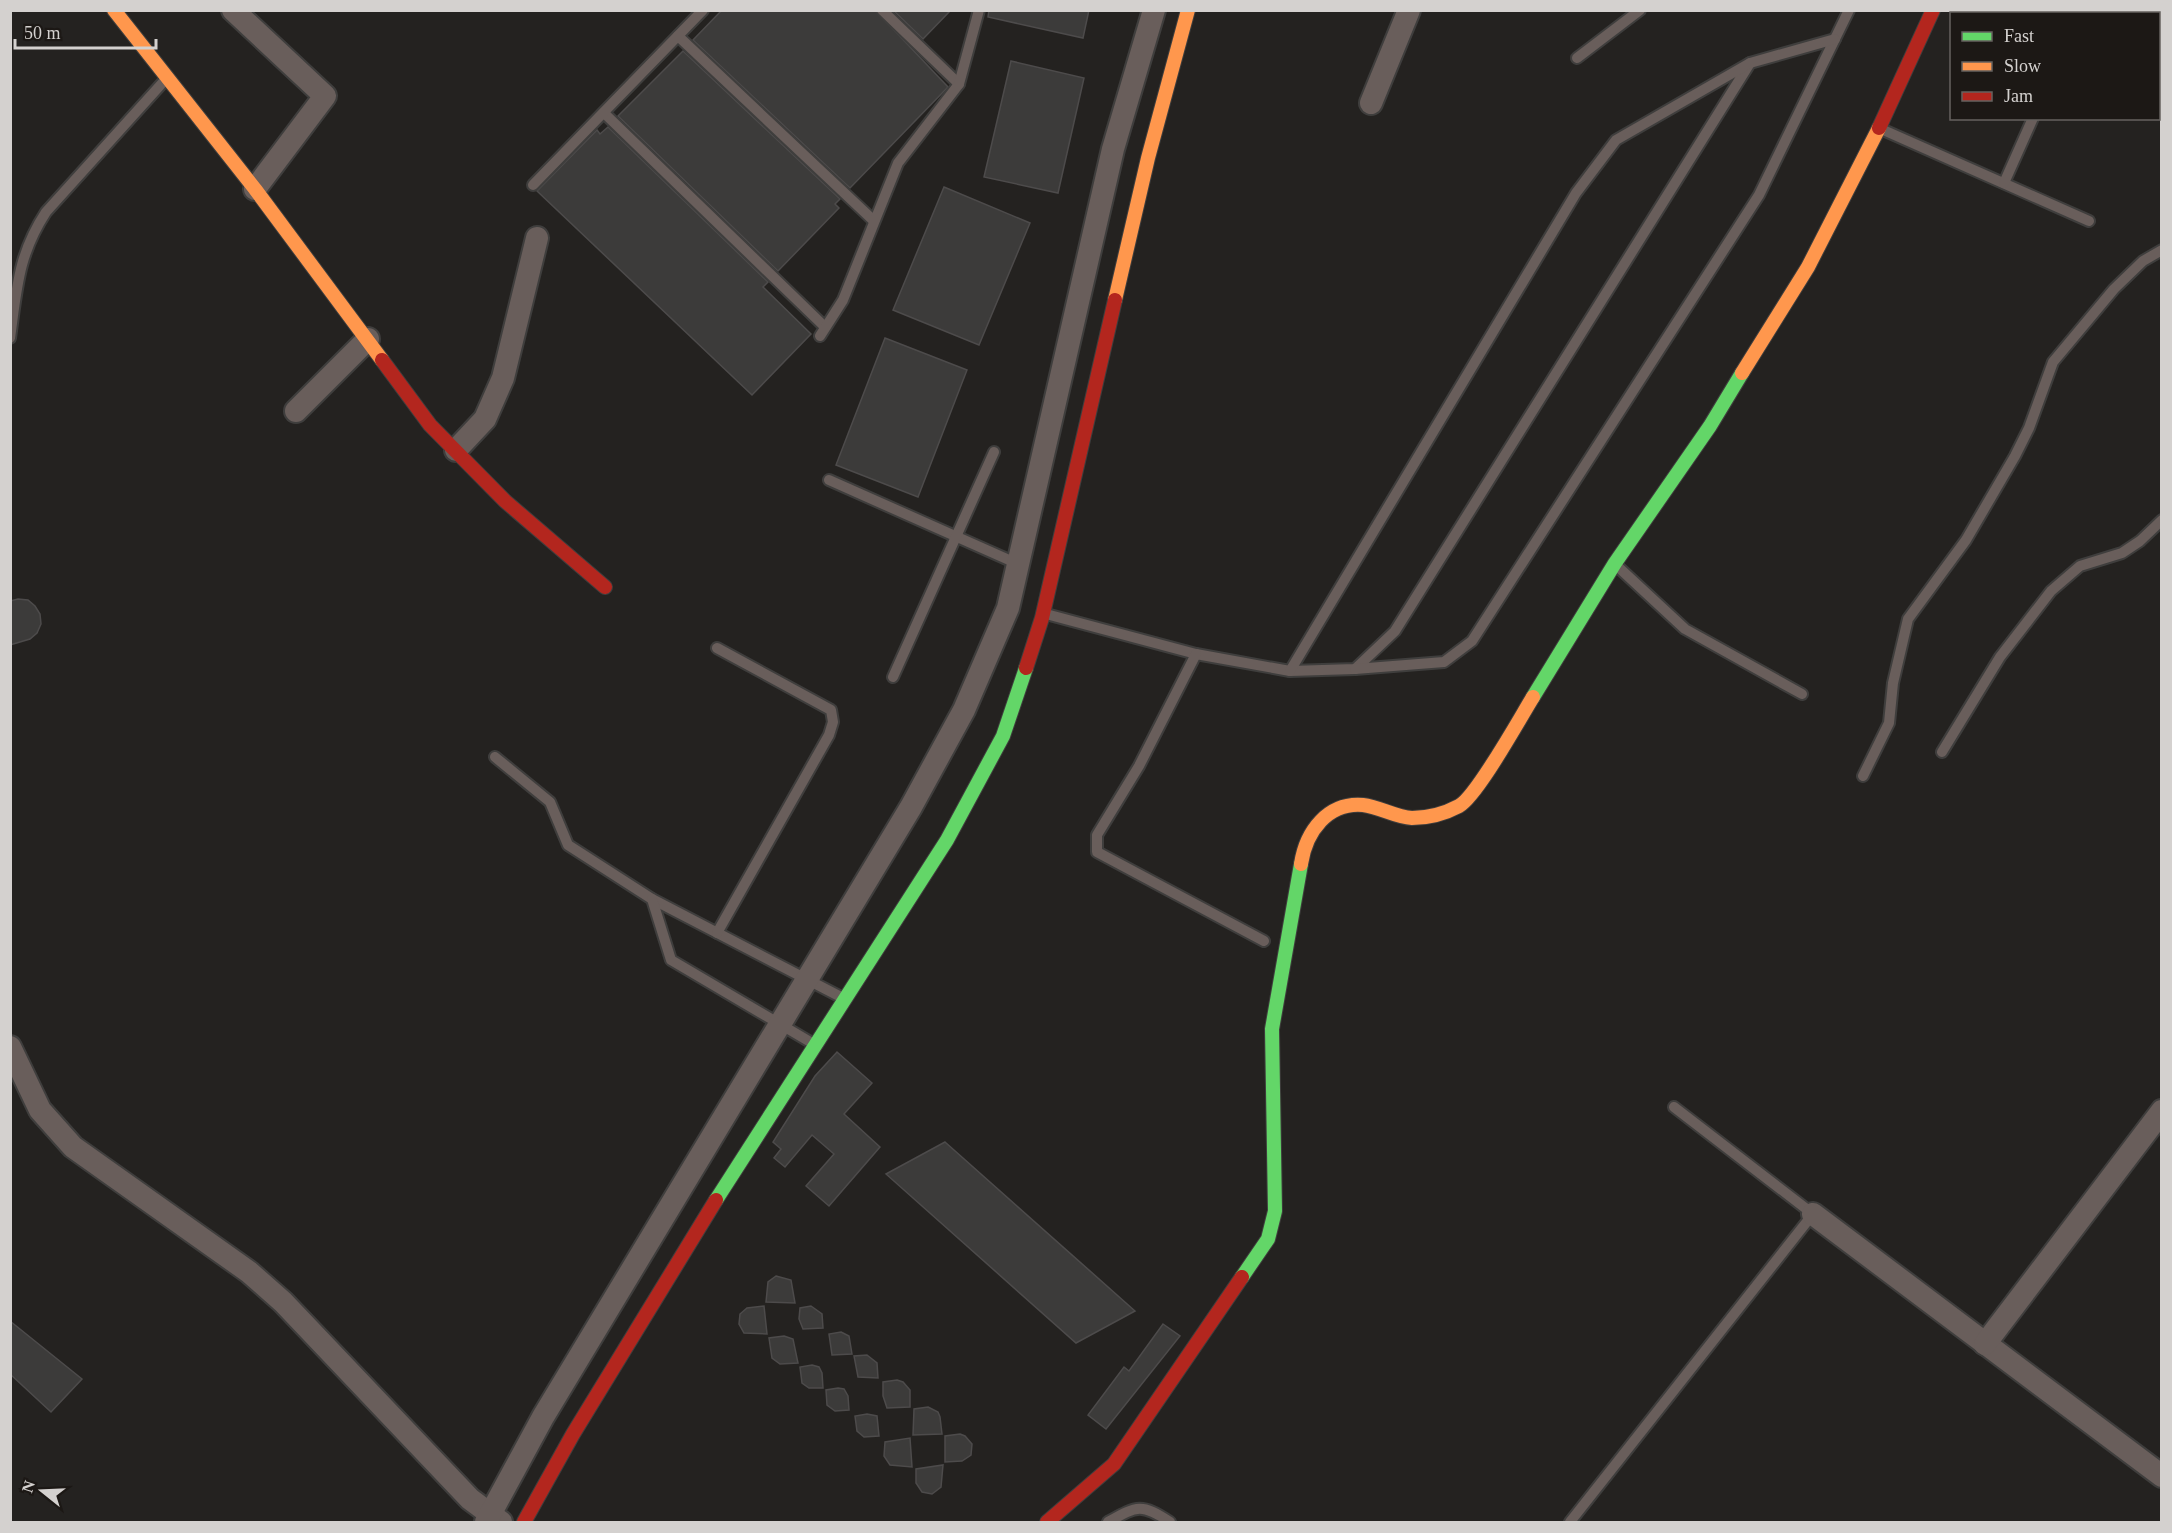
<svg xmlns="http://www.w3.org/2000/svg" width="2172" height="1533" font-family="Georgia,serif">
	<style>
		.building { fill: #3c3b3a; stroke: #4d4b4b; stroke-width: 1.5 }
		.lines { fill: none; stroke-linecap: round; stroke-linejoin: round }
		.lane-casing { stroke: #3f3e3d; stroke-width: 14 }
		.street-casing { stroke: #3f3e3d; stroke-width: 26 }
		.fast-casing { stroke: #3f3e3d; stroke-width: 16 }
		.slow-casing { stroke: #3f3e3d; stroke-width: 16 }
		.jam-casing { stroke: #3f3e3d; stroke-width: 16 }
		.lane { stroke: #695e5b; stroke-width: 10 }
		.street { stroke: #695e5b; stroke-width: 22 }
		.fast { stroke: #63d668; stroke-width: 14 }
		.slow { stroke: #ff974d; stroke-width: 14 }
		.jam { stroke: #b3261e; stroke-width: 14 }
	</style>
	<rect width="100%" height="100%" fill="#242220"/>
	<g class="building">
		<polygon points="722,10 875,10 948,87 850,188 693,40"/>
		<polygon points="893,10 951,10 923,39"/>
		<polygon points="989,10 1089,10 1083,38 988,17"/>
		<polygon points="683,51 840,199 835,204 839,208 778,271 618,116"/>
		<polygon points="1011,61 1084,78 1058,193 984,177"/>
		<polygon points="608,127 768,282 763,287 811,334 752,395 537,191 597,130 600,134"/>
		<polygon points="944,187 1030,223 979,345 893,310"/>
		<polygon points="885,338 967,370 918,497 836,465"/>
		<polygon points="18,599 28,600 35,606 40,614 41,624 37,633 30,639 10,645 10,601"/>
		<polygon points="837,1052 872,1083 844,1114 880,1147 829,1206 806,1186 834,1154 812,1135 785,1167 774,1158 781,1149 773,1142 815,1076"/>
		<polygon points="945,1142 1135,1311 1076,1343 886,1174"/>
		<polygon points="776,1276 791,1280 795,1303 766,1302 768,1282"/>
		<polygon points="764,1306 767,1334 744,1333 739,1324 740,1314 747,1308"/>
		<polygon points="811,1306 822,1314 823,1328 803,1329 799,1319 800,1308"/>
		<polygon points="10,1321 82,1379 51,1412 10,1374"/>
		<polygon points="1163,1324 1180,1336 1106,1429 1088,1415 1124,1367 1129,1371"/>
		<polygon points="841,1332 849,1336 852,1354 832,1355 829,1334"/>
		<polygon points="784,1336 793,1339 798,1363 780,1364 772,1358 769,1338"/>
		<polygon points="867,1355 877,1363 878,1378 858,1377 854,1356"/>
		<polygon points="812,1365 819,1367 822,1373 823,1388 809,1388 802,1383 800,1367"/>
		<polygon points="897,1380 903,1382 910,1390 910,1407 887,1408 883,1396 883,1382"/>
		<polygon points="838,1388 844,1389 848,1396 849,1410 835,1411 827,1405 826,1390"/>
		<polygon points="928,1407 938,1412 940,1417 942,1434 913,1435 914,1409"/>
		<polygon points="867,1414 877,1416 879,1436 864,1437 857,1431 855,1416"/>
		<polygon points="960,1434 965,1436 972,1444 971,1455 962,1461 945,1462 945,1436"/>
		<polygon points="910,1438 912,1467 890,1465 884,1456 885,1442"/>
		<polygon points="943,1465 941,1487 932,1494 922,1492 916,1483 916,1469"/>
	</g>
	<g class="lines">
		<g class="lane-casing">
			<g id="lane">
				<polyline points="882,10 959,84"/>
				<polyline points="2077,14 2078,10"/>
				<polyline points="678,36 873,220"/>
				<polyline points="1577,58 1640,10"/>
				<polyline points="2158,103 2162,104"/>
				<polyline points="604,113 825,327"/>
				<polyline points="1881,129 2089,221"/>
				<polyline points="2004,183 2033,118"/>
				<polyline points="533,185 703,10"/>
				<polyline points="820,336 843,300 898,163 959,84 979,10"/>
				<path d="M10,338C17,288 18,255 46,212L165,80"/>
				<polyline points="829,480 1018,564"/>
				<polyline points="1616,565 1685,629 1802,694"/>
				<polyline points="1046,614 1196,654 1290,671 1355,669 1395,631 1750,63"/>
				<polyline points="1196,654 1139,766 1097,835 1097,852 1264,941"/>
				<polyline points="1355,669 1444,662 1472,641 1759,195 1849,10"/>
				<polyline points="1290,671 1576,193 1616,140 1750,63 1835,39"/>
				<polyline points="893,677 994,452"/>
				<polyline points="1942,752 2000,657 2051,591 2080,566 2122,553 2140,541 2162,520"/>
				<polyline points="495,757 550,802 568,845 652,899 841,997"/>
				<polyline points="1863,776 1889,723 1893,683 1908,619 1966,540 2015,456 2029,428 2053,362 2114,289 2143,261 2162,250"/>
				<polyline points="652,899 671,960 812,1043"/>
				<polyline points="717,933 829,735 833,722 831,710 717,648"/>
				<path d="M1108,1522C1137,1506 1141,1503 1170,1522"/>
				<polyline points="1570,1522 1813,1214 1674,1107"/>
			</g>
		</g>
		<g class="street-casing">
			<g id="street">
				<polyline points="233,10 325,96 255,189"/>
				<polyline points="1371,103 1409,10"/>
				<polyline points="296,411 368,339"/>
				<polyline points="456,450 485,419 503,378 537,238"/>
				<polyline points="10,1047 40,1110 73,1147 249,1272 283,1302 470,1499 501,1522"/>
				<polyline points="1813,1214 2162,1476"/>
				<polyline points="1985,1344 2162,1111"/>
				<polyline points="486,1522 543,1417 911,807 964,710 1008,608 1113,149 1154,10"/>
			</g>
		</g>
		<g class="fast-casing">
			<g id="fast">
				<polyline points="1533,697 1615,563 1710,426 1742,373"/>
				<polyline points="716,1200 947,840 1003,736 1026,668"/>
				<polyline points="1242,1277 1268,1239 1275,1211 1272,1029 1301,864"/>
			</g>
		</g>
		<g class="slow-casing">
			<g id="slow">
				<polyline points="114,10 255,189 382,360"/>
				<polyline points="1115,300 1148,158 1188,10"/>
				<polyline points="1742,373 1808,267 1879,128"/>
				<path d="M1301,864C1306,831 1328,802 1363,805C1380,807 1395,817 1412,818C1429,818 1444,814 1459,806C1477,796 1520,718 1533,697"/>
			</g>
		</g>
		<g class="jam-casing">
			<g id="jam">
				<polyline points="1879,128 1933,10"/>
				<polyline points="382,360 430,425 505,501 605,587"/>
				<polyline points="1026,668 1042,618 1115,300"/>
				<polyline points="524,1522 573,1434 716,1200"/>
				<polyline points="1047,1522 1114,1464 1242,1277"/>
			</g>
		</g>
		<use href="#lane" class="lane"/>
		<use href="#street" class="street"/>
		<use href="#fast" class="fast"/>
		<use href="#slow" class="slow"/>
		<use href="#jam" class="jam"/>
	</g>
	<rect width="2172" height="1533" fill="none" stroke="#d4d1cf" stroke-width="24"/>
	<rect x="1950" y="12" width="210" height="108" fill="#1c1815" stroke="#66625f" stroke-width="1.5"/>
	<rect x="1962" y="32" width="30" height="9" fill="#63d668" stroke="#66625f" stroke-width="1.5"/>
	<text x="2004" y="42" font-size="18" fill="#d4d1cf">Fast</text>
	<rect x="1962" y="62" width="30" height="9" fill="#ff974d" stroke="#66625f" stroke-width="1.5"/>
	<text x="2004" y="72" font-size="18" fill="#d4d1cf">Slow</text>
	<rect x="1962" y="92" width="30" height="9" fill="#b3261e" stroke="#66625f" stroke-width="1.5"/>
	<text x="2004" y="102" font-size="18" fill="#d4d1cf">Jam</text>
	<g transform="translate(42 1491) rotate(288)" stroke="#1c1815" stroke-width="4.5" paint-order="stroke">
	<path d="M0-4.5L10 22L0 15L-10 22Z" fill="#d4d1cf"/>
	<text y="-9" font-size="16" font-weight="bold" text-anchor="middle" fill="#d4d1cf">N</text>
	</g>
	<path d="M15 39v9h141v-9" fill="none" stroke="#d4d1cf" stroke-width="3"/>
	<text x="24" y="39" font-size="18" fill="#d4d1cf" stroke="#1c1815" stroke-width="4.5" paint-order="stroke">50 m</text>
</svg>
